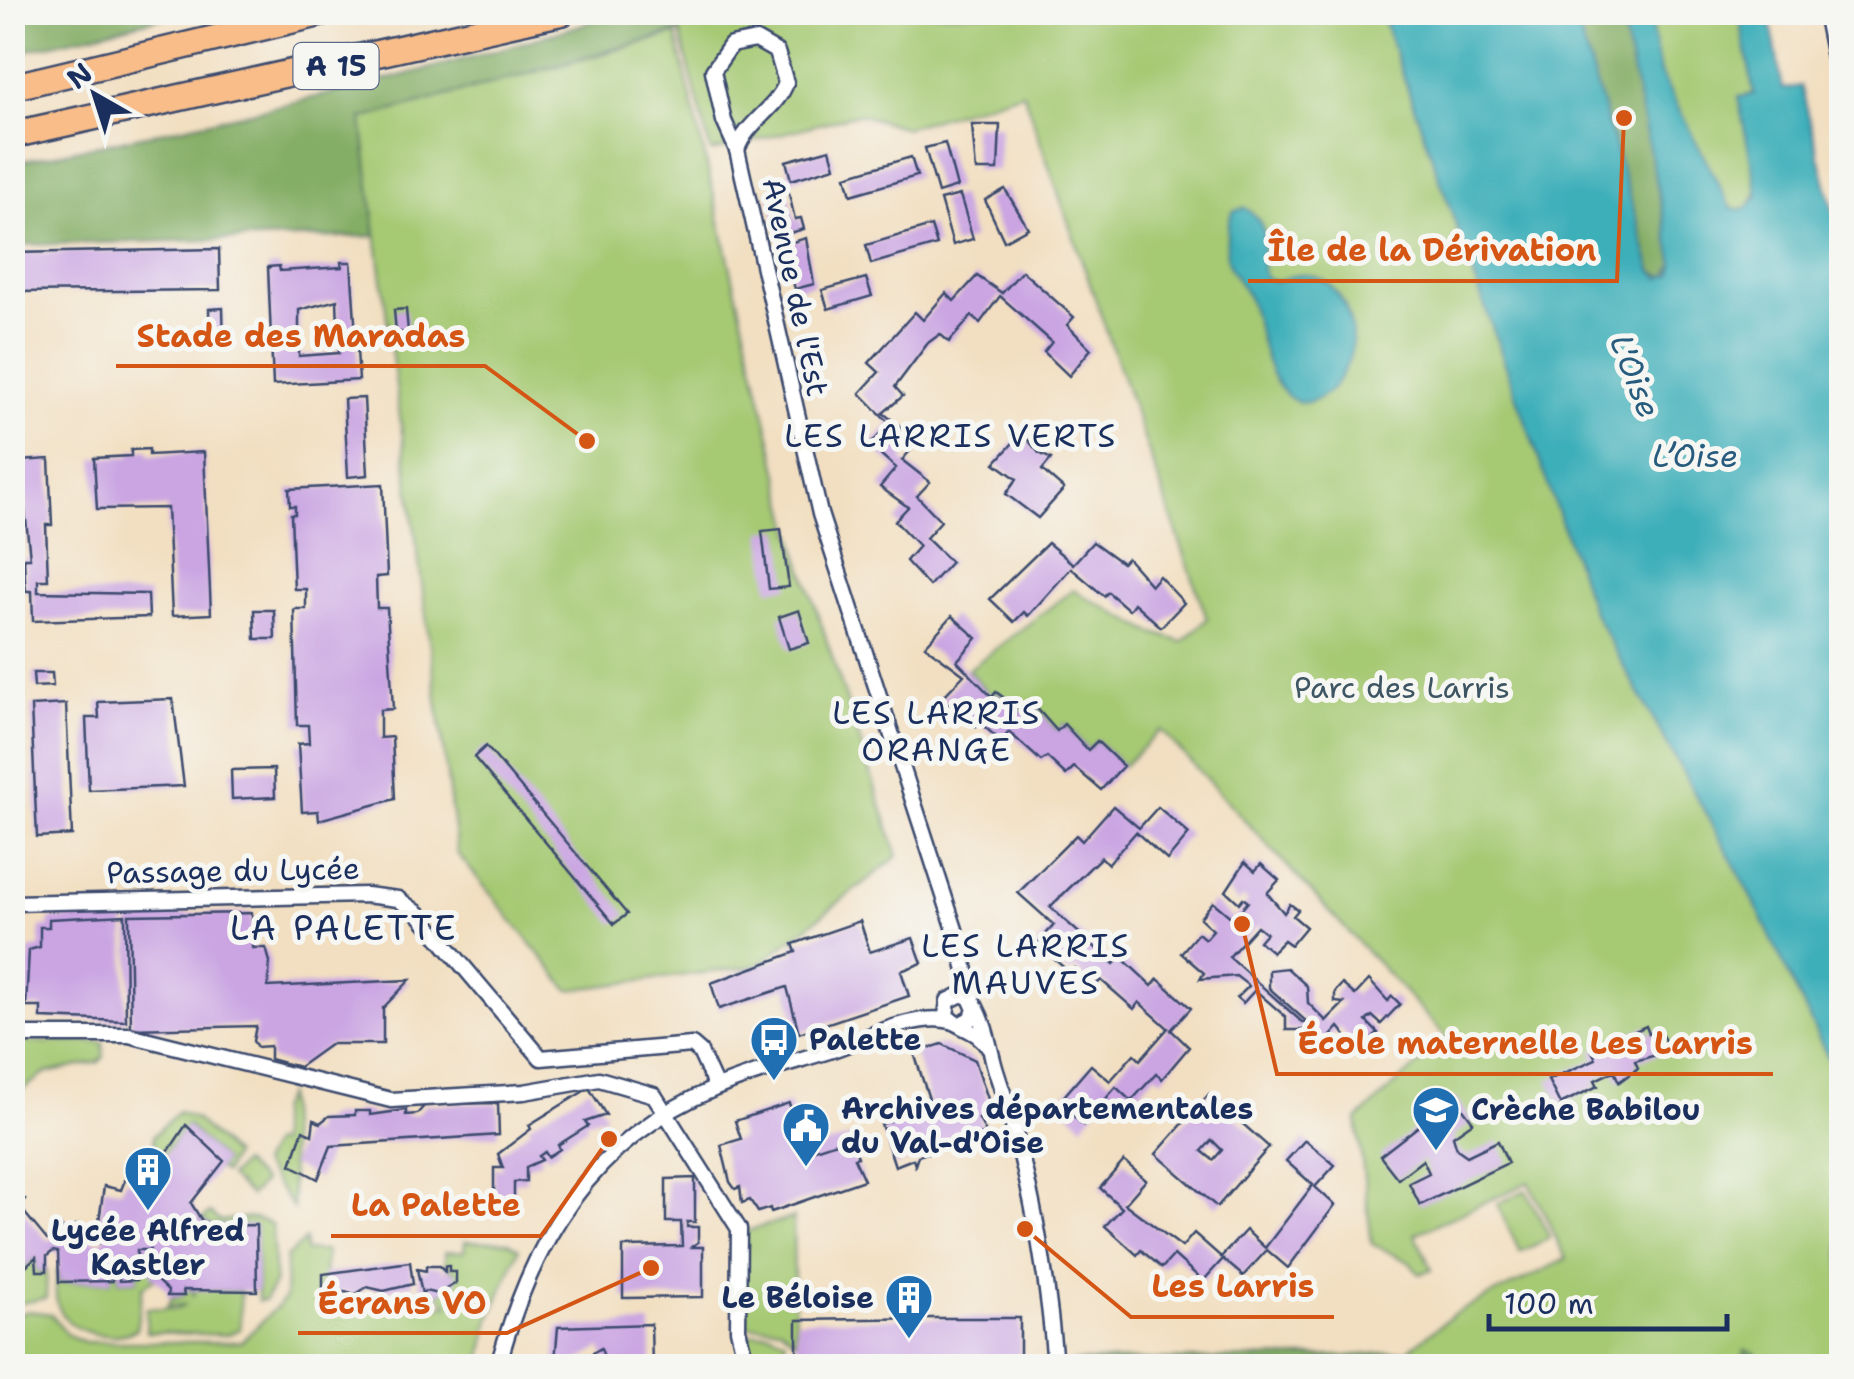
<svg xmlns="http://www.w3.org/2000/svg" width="1854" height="1379" font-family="'Shantell Sans',sans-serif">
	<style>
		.green { fill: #a6c973; stroke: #607c68; stroke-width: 2.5 }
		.forest { fill: #84ad65; stroke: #506e62; stroke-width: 2.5 }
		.water { fill: #3eafb9; stroke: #2c6f8c; stroke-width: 2.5 }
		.building { fill: #caa5e2; fill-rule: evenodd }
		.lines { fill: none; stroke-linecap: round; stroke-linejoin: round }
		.street-casing { stroke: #3b496d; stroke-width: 19 }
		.highway-casing { stroke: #3b496d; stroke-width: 30 }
		.street { stroke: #fff; stroke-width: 14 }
		.highway { stroke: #f8bd88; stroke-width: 25 }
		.labels { text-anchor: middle; stroke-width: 10; stroke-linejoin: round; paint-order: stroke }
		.shield { fill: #f6f6f2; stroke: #5d6b8a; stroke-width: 2.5 }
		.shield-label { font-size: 28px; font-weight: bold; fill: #1b2f5e }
		.street-label { font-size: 30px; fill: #1b2f5e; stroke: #f6f6f2 }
		.park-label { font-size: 30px; fill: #3e5663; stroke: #f6f6f2 }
		.poi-label { font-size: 30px; font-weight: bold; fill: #1b2f5e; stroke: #f6f6f2; text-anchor: start }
		.water-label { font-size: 32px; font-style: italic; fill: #275c7e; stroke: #f6f6f2 }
		.neighbourhood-label { font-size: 32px; letter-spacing: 2.5px; fill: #1b2f5e; stroke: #f6f6f2 }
		.quarter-label { font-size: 35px; letter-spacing: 2.5px; fill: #1b2f5e; stroke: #f6f6f2 }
		.leader { fill: none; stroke: #d45514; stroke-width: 4 }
		.callout-dot { fill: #d45514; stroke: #f6f6f2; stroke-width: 4 }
		.callout-label { font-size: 32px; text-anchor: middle; font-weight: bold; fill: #d45514; stroke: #f6f6f2; stroke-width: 10; stroke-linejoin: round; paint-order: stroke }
	</style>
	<rect width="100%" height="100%" fill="#f6f6f2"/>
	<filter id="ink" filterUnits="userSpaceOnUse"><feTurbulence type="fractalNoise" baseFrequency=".01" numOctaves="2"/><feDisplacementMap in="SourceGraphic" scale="20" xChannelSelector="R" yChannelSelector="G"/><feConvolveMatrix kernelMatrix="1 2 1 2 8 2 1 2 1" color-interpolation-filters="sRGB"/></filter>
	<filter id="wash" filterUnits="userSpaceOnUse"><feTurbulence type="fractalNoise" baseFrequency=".0048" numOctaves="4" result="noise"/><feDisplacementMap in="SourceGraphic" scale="40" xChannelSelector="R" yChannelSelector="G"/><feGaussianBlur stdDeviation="2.25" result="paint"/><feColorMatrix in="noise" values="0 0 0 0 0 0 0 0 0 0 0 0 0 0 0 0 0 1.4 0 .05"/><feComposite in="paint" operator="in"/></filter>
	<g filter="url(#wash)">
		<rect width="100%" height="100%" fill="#f2dfc1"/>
		<g class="green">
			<polygon points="675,13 1381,13 1592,609 1749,891 1841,1085 1841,1366 1475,1366 1430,1363 1407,1351 1454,1314 1566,1259 1529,1182 1415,1234 1432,1270 1419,1274 1409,1262 1372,1244 1357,1120 1447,1038 1161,730 1123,766 1097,741 1088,750 1065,724 1057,731 1034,705 1025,713 996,692 992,697 968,670 1073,590 1151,632 1182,642 1207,619 1023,92 905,128 858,114 711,152"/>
			<polygon points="1649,13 1739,13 1754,94 1739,97 1758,190 1749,207 1735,210 1723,200 1660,73"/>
			<polygon points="676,34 797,551 898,856 757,966 569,990 457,853 361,119"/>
			<polygon points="12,1042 103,1042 104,1057 99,1062 46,1073 16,1094"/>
			<polygon points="286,1095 293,1208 261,1164 272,1143 278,1144 278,1110"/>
			<polygon points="178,1112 195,1119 233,1155 224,1173 218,1168 224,1161 187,1125 162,1156 154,1148 153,1136"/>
			<polygon points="242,1163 263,1182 250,1196 229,1177"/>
			<polygon points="1526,1190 1550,1238 1520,1252 1497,1204"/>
			<path d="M210,1213L219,1221C230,1220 256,1214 272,1225L275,1282L265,1300L258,1301L255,1226H213L202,1220Z"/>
			<polygon points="793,1218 795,1340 780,1327 746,1326 743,1232"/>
			<polygon points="305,1240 305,1251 326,1251 323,1292 338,1309 448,1305 438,1294 455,1283 455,1272 445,1266 445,1252 464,1251 465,1241 509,1242 519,1249 490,1319 480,1366 111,1366 13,1357 13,1316 28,1311 51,1314 66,1334 85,1342 241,1342 285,1299 286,1257"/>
			<path d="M137,1250H150L154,1279L143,1287L136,1330C110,1342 65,1334 57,1302C54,1293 57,1280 57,1270L60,1282L111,1281L112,1272H119V1281L137,1280Z"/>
			<polygon points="36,1257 37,1271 47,1271 46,1298 13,1305 12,1278"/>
			<polygon points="196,1289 240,1291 240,1329 226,1335 146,1332 147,1308 178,1309 184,1305 167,1306 172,1298 183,1296 183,1290 194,1290 192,1297"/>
			<polygon points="769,1332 785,1339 786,1360 778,1366 750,1366 744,1335"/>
		</g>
		<g class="forest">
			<polygon points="13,12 180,12 180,13 13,54"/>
			<path d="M618,13H675L680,31L362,119L376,236L13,245V163C215,121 421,78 618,13Z"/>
			<polygon points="1574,13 1620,13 1674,264 1666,278 1652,270"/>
			<polygon points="1745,1350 1756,1353 1766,1366 1501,1366 1743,1362"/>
			<polygon points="1407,1351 1430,1363 1475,1366 1073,1366 1073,1362 1350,1356"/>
		</g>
		<g class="water">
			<polygon points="1381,13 1574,13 1652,270 1660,278 1672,274 1674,264 1620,13 1649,13 1660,73 1731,208 1745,210 1758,196 1738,97 1754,94 1739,13 1769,13 1783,89 1801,86 1842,246 1841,1085 1749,891 1592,609"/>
			<path d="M1245,208C1280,232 1254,251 1265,277L1277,282C1322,258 1353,299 1352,343C1351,374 1312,426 1282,390C1263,367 1259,324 1248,297C1242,284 1227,269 1227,256C1226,244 1227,221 1233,211Z"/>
		</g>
		<g id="blocks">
			<g class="building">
				<polygon points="972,125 1000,125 998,170 976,170"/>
				<polygon points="945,143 957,187 938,193 925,148"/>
				<polygon points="830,149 835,167 791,180 786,161"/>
				<polygon points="911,157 917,176 851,195 846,176"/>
				<polygon points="787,186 795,219 801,218 804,229 787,234 783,223 777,225 768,191"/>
				<polygon points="1005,189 1028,228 1004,241 985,200"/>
				<polygon points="960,195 973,239 953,245 940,200"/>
				<polygon points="931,226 937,245 871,264 866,245"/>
				<polygon points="806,238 814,284 795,289 786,256 792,254 789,243"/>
				<polygon points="219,249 220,290 12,292 12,253"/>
				<path d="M341,262H351L359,380L273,385L268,267L279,266L280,271L342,267ZM337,300L339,353L299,356V310Z"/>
				<polygon points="1022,271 1074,317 1067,325 1091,349 1069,376 1044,352 1052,342 1000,296 980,323 972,316 949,342 940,334 928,343 895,387 903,396 883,413 919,441 902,460 930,482 917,496 941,521 926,538 951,562 929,586 906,561 919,546 895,521 908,507 880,487 896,468 870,445 890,424 860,393 879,372 869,363 915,312 923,320 946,293 954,301 977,276 1002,293"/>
				<polygon points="866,278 872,296 828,309 822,290"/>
				<polygon points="223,308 224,346 210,347 209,309"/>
				<polygon points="406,309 408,332 396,333 394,310"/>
				<polygon points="364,398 368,475 348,477 344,399"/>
				<polygon points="1022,433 1039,453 1051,459 1042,470 1064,489 1038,518 1006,494 1017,479 995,463"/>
				<polygon points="149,449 149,455 204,452 211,614 172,616 167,508 97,509 94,458 131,456 131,450"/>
				<polygon points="49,459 52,525 46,525 48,580 38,580 38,592 148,594 149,617 33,621 32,591 26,591 25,580 24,558 30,558 20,461"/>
				<polygon points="383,484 387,576 376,577 377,608 387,608 393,709 380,710 380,738 392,737 395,799 319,820 318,811 302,812 298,744 309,743 308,725 297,725 294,609 306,609 306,589 294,589 291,514 295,514 295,506 290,506 289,489"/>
				<polygon points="781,529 789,587 769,589 762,531"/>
				<polygon points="1093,542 1122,563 1127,558 1151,585 1159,576 1184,603 1161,627 1134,603 1129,610 1108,592 1104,596 1071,568 1028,616 1024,612 1014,622 990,599 1048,543 1073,564"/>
				<polygon points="254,610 274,610 275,639 255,639"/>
				<polygon points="799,610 809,643 789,649 779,617"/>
				<polygon points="952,616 977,638 957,661 992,697 996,692 1025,713 1033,704 1057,731 1064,724 1088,750 1097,741 1123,766 1101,790 1074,767 1066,775 1047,757 1041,761 1009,732 1001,741 980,723 976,727 942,698 964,675 925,646"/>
				<polygon points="33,673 52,673 53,686 34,687"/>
				<polygon points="173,699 184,786 89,790 86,718 99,718 98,702"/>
				<polygon points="66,704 72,835 37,837 31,706"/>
				<polygon points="486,746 627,914 614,924 474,757"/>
				<polygon points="274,769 275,797 232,799 231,770"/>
				<polygon points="1113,806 1139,828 1158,807 1189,834 1167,860 1136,832 1108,864 1101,857 1050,907 1114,964 1121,957 1152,986 1158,979 1191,1008 1171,1030 1189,1047 1162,1079 1156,1074 1131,1101 1116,1087 1083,1125 1059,1102 1091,1065 1110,1081 1134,1054 1140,1060 1168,1028 1139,1002 1134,1009 1101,980 1094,987 1075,968 1070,973 1037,944 1054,925 1018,893 1076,835 1082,841"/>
				<polygon points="1245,862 1255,871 1261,864 1279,880 1267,893 1284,913 1290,904 1298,910 1293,916 1306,927 1291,945 1284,940 1272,952 1259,941 1266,933 1257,926 1229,957 1303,1023 1308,1023 1269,988 1269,970 1287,968 1307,986 1308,1003 1326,1021 1344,1003 1335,1002 1335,992 1342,984 1355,995 1369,980 1388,1001 1392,996 1400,1004 1381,1024 1372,1016 1366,1021 1378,1033 1359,1052 1339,1027 1329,1038 1326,1051 1309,1030 1286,1030 1286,1017 1255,990 1243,1003 1237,998 1249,986 1236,976 1200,979 1204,973 1181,953 1198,933 1205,939 1213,930 1200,918 1213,902 1233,919 1248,902 1243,898 1239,903 1226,891"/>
				<polygon points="252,913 253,948 266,948 270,962 268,987 410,980 383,1008 383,1044 331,1044 299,1067 270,1059 270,1046 257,1047 253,1041 256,1026 131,1029 129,915"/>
				<polygon points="125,915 126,1021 41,1018 41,1007 26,1007 29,950 40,947 40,927 49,927 49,919"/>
				<polygon points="860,921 870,952 913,938 922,963 901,971 909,996 799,1033 787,987 719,1009 711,983 796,952 793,944"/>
				<polygon points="1646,1026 1649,1034 1659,1029 1670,1051 1635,1061 1638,1068 1619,1082 1614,1071 1595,1080 1598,1086 1560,1104 1548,1080 1596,1059 1592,1051"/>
				<polygon points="942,1044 975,1060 993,1114 979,1119 986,1133 918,1156 915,1165 913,1159 895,1166 881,1124 926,1108 929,1099 914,1053"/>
				<polygon points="589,1088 606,1115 585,1122 588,1126 558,1145 560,1149 548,1157 545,1152 539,1156 542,1160 526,1167 526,1181 514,1182 514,1203 494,1203 494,1168 503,1168 498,1154 531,1129 529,1125"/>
				<path d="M1209,1094L1269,1147L1217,1207L1156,1154ZM1212,1140L1222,1150L1213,1160L1202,1151Z"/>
				<polygon points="1455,1098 1473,1122 1453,1136 1457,1149 1467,1156 1498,1141 1508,1163 1420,1205 1409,1183 1429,1173 1423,1160 1398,1179 1380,1156"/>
				<polygon points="498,1103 499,1135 331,1146 318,1179 291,1165 303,1130 312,1135 314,1120 320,1123 329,1116 355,1115 355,1111 370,1111 370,1115 406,1110 406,1115 417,1114 426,1104"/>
				<polygon points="789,1103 806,1152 851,1137 858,1157 854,1158 864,1180 771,1212 770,1208 758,1212 750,1200 742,1203 740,1187 735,1189 730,1182 721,1145 741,1139 735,1121"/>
				<polygon points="186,1125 224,1161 191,1203 202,1221 213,1226 256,1225 257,1291 183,1290 184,1296 167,1296 168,1291 151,1275 150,1250 137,1250 137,1280 119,1281 119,1272 112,1272 112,1281 59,1282 58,1252 53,1251 47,1256 47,1271 37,1271 36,1257 12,1278 12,1191 25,1199 19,1206 47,1240 54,1239 61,1226 64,1230 79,1224 87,1230 86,1237 100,1243 105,1237 105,1225 99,1221 104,1186 121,1190 125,1180 137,1183 142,1179 158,1186 166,1179 150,1163 156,1156 164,1158"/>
				<polygon points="1305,1140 1335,1165 1315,1187 1335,1205 1288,1268 1267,1250 1243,1276 1223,1259 1203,1281 1174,1255 1162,1268 1141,1250 1137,1255 1105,1226 1122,1208 1100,1188 1124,1161 1146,1180 1125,1204 1182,1247 1194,1233 1221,1257 1246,1230 1265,1248 1313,1185 1286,1161"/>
				<polygon points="695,1178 695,1222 687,1222 687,1227 698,1227 698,1242 692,1247 703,1247 703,1297 623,1298 623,1247 682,1246 681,1222 666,1222 666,1179"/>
				<polygon points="410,1262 413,1284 384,1291 367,1287 356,1294 338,1291 327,1296 323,1292 323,1274"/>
				<polygon points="426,1266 439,1266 445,1272 445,1266 449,1266 449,1272 456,1272 456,1283 438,1294 425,1291 422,1294 417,1269 426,1271"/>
				<polygon points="934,1318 1020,1318 1020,1363 933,1364 933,1360 797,1365 797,1320"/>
				<polygon points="651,1324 652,1366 607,1366 601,1348 570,1366 555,1361 558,1327"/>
			</g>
		</g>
	</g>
	<g filter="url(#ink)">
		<use href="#blocks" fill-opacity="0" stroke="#3b496d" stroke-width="2.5"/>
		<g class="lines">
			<g class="street-casing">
				<g id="street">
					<polyline points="1825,12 1842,98"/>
					<path d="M756,40L777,52L786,83C776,110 746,122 737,150L724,121L713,71L731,45Z"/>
					<polyline points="737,150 820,514 960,945 973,1001"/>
					<polyline points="12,903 366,895 398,899 419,914 541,1058 692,1045 700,1052 716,1087"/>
					<path d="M975,1005C987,1027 989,1048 996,1071C1029,1168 1047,1264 1055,1366"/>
					<path d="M961,1024L972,1018L975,1009L970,998L962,994L948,1001L946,1015C958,1030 975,1026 989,1048"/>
					<polyline points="12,1035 129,1035 391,1100 524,1092 599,1079 654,1095 739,1229 738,1329 747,1366"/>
					<path d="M498,1366C532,1241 590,1140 716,1088C753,1072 794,1062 832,1050C866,1039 915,1012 951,1021"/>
				</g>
			</g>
			<g class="highway-casing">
				<g id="highway">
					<polyline points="12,87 326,12"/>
					<polyline points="12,135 563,12"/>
				</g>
			</g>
			<use href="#street" class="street"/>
			<use href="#highway" class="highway"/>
		</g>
	</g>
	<defs>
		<g id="bus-pin" transform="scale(2.5)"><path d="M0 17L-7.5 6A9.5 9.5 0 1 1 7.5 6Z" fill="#1f6fb2" stroke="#f6f6f2"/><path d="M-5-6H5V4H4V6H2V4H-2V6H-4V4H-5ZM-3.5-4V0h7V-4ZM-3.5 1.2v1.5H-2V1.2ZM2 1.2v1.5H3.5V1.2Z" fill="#fff"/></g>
		<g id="school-pin" transform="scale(2.5)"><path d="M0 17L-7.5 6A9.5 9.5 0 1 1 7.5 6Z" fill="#1f6fb2" stroke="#f6f6f2"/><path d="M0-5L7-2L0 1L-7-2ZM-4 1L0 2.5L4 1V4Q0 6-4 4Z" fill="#fff"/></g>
		<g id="civic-pin" transform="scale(2.5)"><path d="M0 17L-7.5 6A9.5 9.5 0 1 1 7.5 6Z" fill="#1f6fb2" stroke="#f6f6f2"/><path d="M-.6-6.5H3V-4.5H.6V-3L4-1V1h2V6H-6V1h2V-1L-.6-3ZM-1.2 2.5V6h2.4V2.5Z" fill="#fff"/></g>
		<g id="building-pin" transform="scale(2.5)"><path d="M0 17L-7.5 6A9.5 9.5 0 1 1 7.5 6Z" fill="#1f6fb2" stroke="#f6f6f2"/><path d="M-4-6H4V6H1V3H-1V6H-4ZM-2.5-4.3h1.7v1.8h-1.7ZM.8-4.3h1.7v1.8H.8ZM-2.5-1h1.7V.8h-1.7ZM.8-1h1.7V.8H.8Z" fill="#fff"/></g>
	</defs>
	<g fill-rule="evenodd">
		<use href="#bus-pin" x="774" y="1040"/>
		<use href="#school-pin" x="1436" y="1110"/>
		<use href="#civic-pin" x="806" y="1126"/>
		<use href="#building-pin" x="148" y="1170"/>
		<use href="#building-pin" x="909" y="1298"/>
	</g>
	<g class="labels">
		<rect class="shield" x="293.5" y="43" width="85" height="46" rx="8"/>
		<g class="shield-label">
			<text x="336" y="76">A 15</text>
		</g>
		<g class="street-label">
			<text transform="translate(795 287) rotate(78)" y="10">Avenue de l'Est</text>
			<text transform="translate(233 871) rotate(-1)" y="10">Passage du Lycée</text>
		</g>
		<g class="park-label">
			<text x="1402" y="698">Parc des Larris</text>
		</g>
		<g class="poi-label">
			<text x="809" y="1050">Palette</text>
			<text x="841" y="1119">Archives départementales<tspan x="841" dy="34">du Val-d'Oise</tspan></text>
			<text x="1471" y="1120">Crèche Babilou</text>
			<text x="148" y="1241" text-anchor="middle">Lycée Alfred<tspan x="148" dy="34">Kastler</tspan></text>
			<text x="874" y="1308" text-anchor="end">Le Béloise</text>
		</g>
		<g class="water-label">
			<text transform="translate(1635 376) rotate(69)" y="11">L'Oise</text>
			<text x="1695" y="467">L’Oise</text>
		</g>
		<g class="neighbourhood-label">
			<text x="951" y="447">LES LARRIS VERTS</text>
			<text x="937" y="724">LES LARRIS<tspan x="937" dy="37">ORANGE</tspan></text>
			<text x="1026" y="957">LES LARRIS<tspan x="1026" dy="37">MAUVES</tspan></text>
		</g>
		<g class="quarter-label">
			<text x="344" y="940">LA PALETTE</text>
		</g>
	</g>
	<path class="leader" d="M1624 118L1617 281H1248M587 441L485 366H116M1242 924L1277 1074H1773M609 1139L541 1236H331M1025 1229L1131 1317H1334M651 1268L507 1333H298"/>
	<g class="callout-dot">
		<circle cx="1624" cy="118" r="10"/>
		<circle cx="587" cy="441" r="10"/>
		<circle cx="1242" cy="924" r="10"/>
		<circle cx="609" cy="1139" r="10"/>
		<circle cx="1025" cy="1229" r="10"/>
		<circle cx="651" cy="1268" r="10"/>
	</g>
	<g class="callout-label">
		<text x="1432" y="261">Île de la Dérivation</text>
		<text x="301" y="347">Stade des Maradas</text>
		<text x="1525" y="1054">École maternelle Les Larris</text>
		<text x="436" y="1216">La Palette</text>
		<text x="1233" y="1297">Les Larris</text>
		<text x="402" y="1314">Écrans VO</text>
	</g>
	<rect width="1854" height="1379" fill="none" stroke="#f6f6f2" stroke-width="50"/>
	<g transform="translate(95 95) rotate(321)" stroke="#f6f6f2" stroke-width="8" paint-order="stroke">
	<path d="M0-8L18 38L0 25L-18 38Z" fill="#1b2f5e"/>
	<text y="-15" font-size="28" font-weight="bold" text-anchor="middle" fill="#1b2f5e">N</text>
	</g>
	<path d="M1489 1314v15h238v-15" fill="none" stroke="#1b2f5e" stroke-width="5"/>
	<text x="1504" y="1314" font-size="30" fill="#1b2f5e" stroke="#f6f6f2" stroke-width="8" paint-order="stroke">100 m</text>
</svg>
